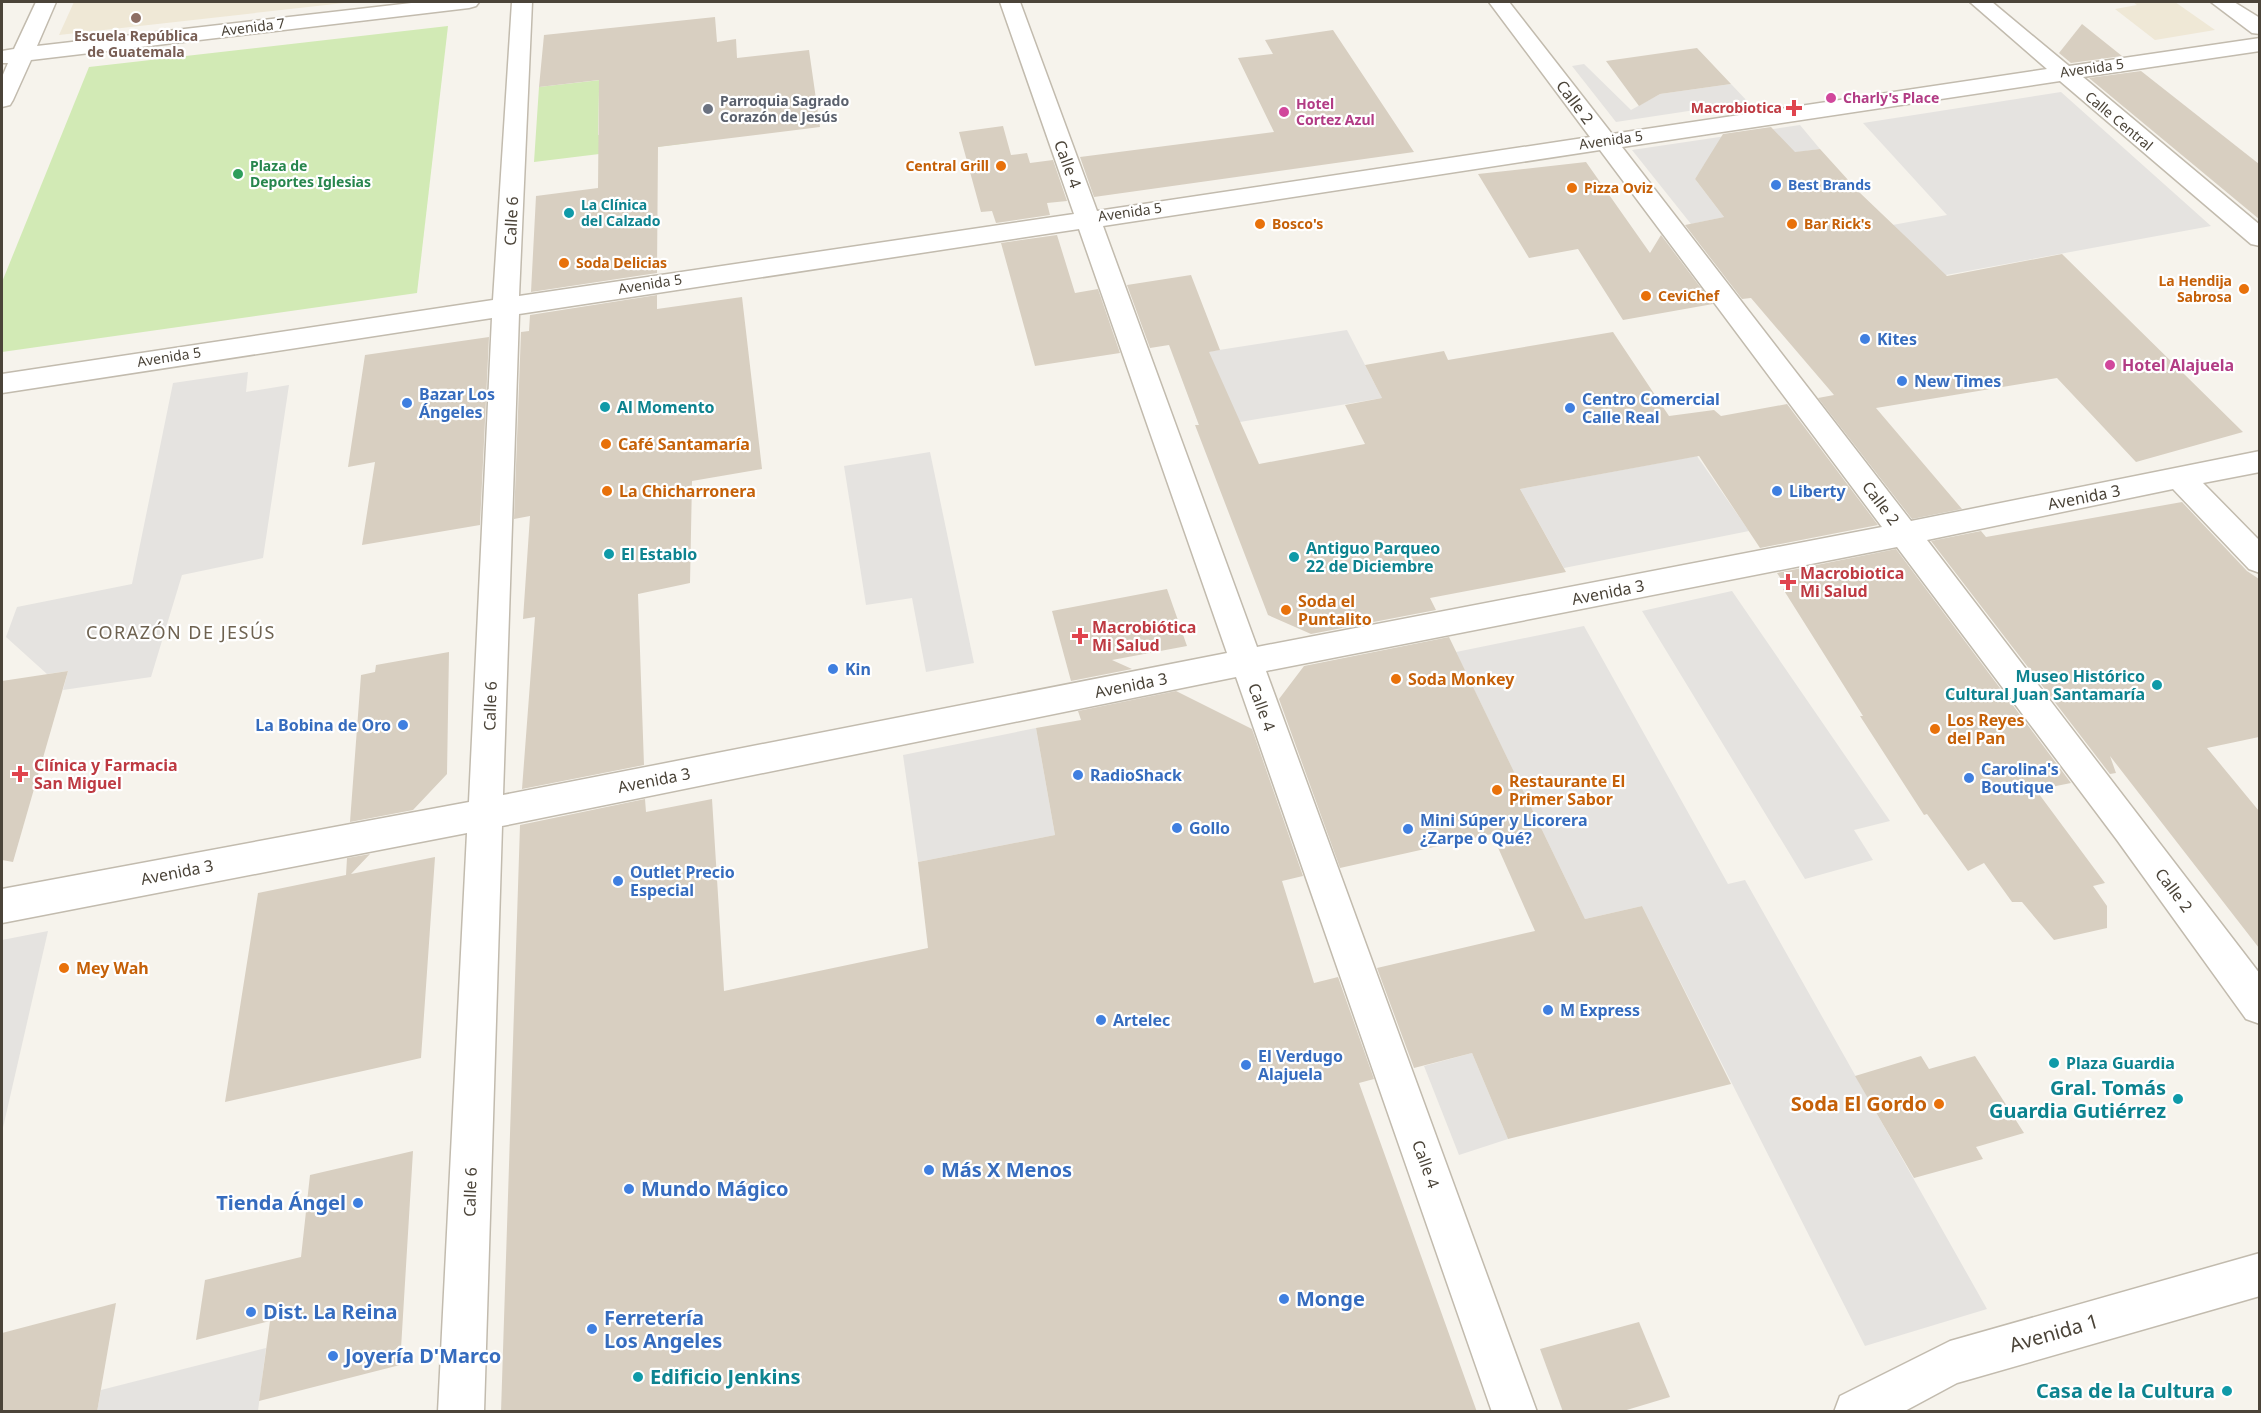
<svg xmlns="http://www.w3.org/2000/svg" width="2261" height="1413" font-family="'Noto Sans',sans-serif">
	<style>
		.education { fill: #efe8d6 }
		.green { fill: #d2eab5 }
		.parking { fill: #e5e3e0 }
		.building { fill: #d8cfc1 }
		.lines { fill: none; stroke-linecap: round; stroke-linejoin: round }
		.minor-casing { stroke: #c2bbae; stroke-width: 3 }
		.minor { fill: #fff; fill-rule: evenodd }
		.education-dot { fill: #8d6e63; stroke: #fff; stroke-width: 2 }
		.hotel-dot { fill: #d1479c; stroke: #fff; stroke-width: 2 }
		.health-dot { fill: #e0444e; stroke: #fff; stroke-width: 2 }
		.worship-dot { fill: #6b7280; stroke: #fff; stroke-width: 2 }
		.food-dot { fill: #e8710a; stroke: #fff; stroke-width: 2 }
		.leisure-dot { fill: #2e9e5b; stroke: #fff; stroke-width: 2 }
		.shop-dot { fill: #3f7fe0; stroke: #fff; stroke-width: 2 }
		.culture-dot { fill: #0f9aa8; stroke: #fff; stroke-width: 2 }
		.labels { text-anchor: middle; stroke-width: 4.5; stroke-linejoin: round; paint-order: stroke }
		.far-street-label { font-size: 14px; fill: #4b4439; stroke: #fff }
		.far-education-label { font-size: 14px; font-weight: bold; fill: #785e54; stroke: #fff }
		.far-hotel-label { font-size: 14px; font-weight: bold; fill: #b23c85; stroke: #fff; text-anchor: start }
		.far-worship-label { font-size: 14px; font-weight: bold; fill: #5b616d; stroke: #fff; text-anchor: start }
		.far-health-label { font-size: 14px; font-weight: bold; fill: #be3a42; stroke: #fff; text-anchor: end }
		.far-leisure-label { font-size: 14px; font-weight: bold; fill: #27864d; stroke: #fff; text-anchor: start }
		.far-food-label { font-size: 14px; font-weight: bold; fill: #c56008; stroke: #fff; text-anchor: start }
		.far-shop-label { font-size: 14px; font-weight: bold; fill: #366cbe; stroke: #fff; text-anchor: start }
		.far-culture-label { font-size: 14px; font-weight: bold; fill: #0d838f; stroke: #fff; text-anchor: start }
		.street-label { font-size: 16px; fill: #4b4439; stroke: #fff }
		.shop-label { font-size: 16px; font-weight: bold; fill: #366cbe; stroke: #fff; text-anchor: start }
		.hotel-label { font-size: 16px; font-weight: bold; fill: #b23c85; stroke: #fff; text-anchor: start }
		.culture-label { font-size: 16px; font-weight: bold; fill: #0d838f; stroke: #fff; text-anchor: start }
		.food-label { font-size: 16px; font-weight: bold; fill: #c56008; stroke: #fff; text-anchor: start }
		.health-label { font-size: 16px; font-weight: bold; fill: #be3a42; stroke: #fff; text-anchor: start }
		.neighbourhood-label { font-size: 18px; letter-spacing: 1.5px; fill: #6e6250; stroke: #fff }
		.near-culture-label { font-size: 20px; font-weight: bold; fill: #0d838f; stroke: #fff; text-anchor: end }
		.near-food-label { font-size: 20px; font-weight: bold; fill: #c56008; stroke: #fff; text-anchor: end }
		.near-shop-label { font-size: 20px; font-weight: bold; fill: #366cbe; stroke: #fff; text-anchor: start }
		.near-street-label { font-size: 20px; fill: #4b4439; stroke: #fff }
	</style>
	<rect width="100%" height="100%" fill="#f6f3ec"/>
	<g class="education">
		<polygon points="74,2 353,2 59,35"/>
		<polygon points="2133,2 2175,2 2215,30 2155,40 2115,9 2137,5"/>
	</g>
	<g class="green">
		<polygon points="448,26 417,293 2,352 2,282 89,67"/>
		<polygon points="653,74 599,91 598,135 666,127 689,143 534,162 539,87"/>
	</g>
	<g class="parking">
		<polygon points="1584,64 1631,110 1660,94 1731,84 1748,102 1616,122 1572,66"/>
		<polygon points="2061,92 2211,226 1762,309 1723,256 1947,215 1863,123"/>
		<polygon points="1800,125 1820,149 1704,165 1695,179 1724,217 1691,224 1632,150"/>
		<polygon points="1347,330 1382,398 1240,422 1199,425 1174,357"/>
		<polygon points="248,372 246,392 289,385 263,558 182,575 151,677 63,690 68,671 47,674 6,637 17,607 132,584 173,383"/>
		<polygon points="930,452 974,663 926,672 912,598 866,605 844,466"/>
		<polygon points="1697,456 1749,531 1564,568 1520,489"/>
		<polygon points="1732,591 1890,821 1854,830 1873,860 1805,879 1642,611"/>
		<polygon points="1584,626 1728,884 1745,880 1987,1309 1865,1346 1642,906 1585,919 1456,652"/>
		<polygon points="1036,728 1055,835 918,862 903,755"/>
		<polygon points="48,931 2,1132 2,940"/>
		<polygon points="1472,1053 1508,1139 1459,1155 1424,1066"/>
		<polygon points="266,1348 258,1411 97,1412 101,1390"/>
	</g>
	<g class="building">
		<polygon points="715,17 717,42 736,39 737,58 809,50 820,127 658,147 657,273 531,292 536,196 598,188 599,80 539,87 544,35"/>
		<polygon points="2082,24 2122,56 2071,63 2059,53"/>
		<polygon points="1333,30 1414,152 1094,197 1080,157 1274,132 1238,58 1273,54 1265,40"/>
		<polygon points="1697,48 1731,84 1660,94 1639,106 1606,61"/>
		<polygon points="2141,71 2259,164 2259,219 2089,78"/>
		<polygon points="1003,126 1011,155 1027,153 1030,163 1053,160 1067,201 1047,203 1050,215 996,223 992,211 981,212 959,132"/>
		<polygon points="1771,127 1795,152 1820,149 1859,192 1947,276 2062,254 2243,432 2136,462 2057,378 1876,408 1962,509 1912,519 1818,398 1834,395 1751,298 1742,299 1685,225 1724,217 1695,179 1723,134"/>
		<polygon points="1586,162 1650,253 1661,235 1713,304 1623,320 1578,249 1529,258 1478,174"/>
		<polygon points="1057,235 1075,293 1098,289 1120,353 1035,366 1001,243"/>
		<polygon points="1191,275 1220,350 1209,352 1259,464 1365,444 1345,405 1382,398 1365,365 1444,351 1448,360 1613,332 1669,416 1714,410 1721,416 1787,404 1878,525 1760,548 1699,456 1520,489 1566,572 1430,598 1436,610 1311,634 1268,615 1195,425 1199,425 1169,345 1150,348 1127,285"/>
		<polygon points="657,295 657,309 742,297 762,469 692,481 690,583 638,594 644,765 522,789 535,617 523,619 530,516 514,519 521,332 529,331 530,315"/>
		<polygon points="489,337 480,525 362,545 375,462 348,467 365,355"/>
		<polygon points="2182,502 2247,571 2259,579 2259,737 2207,748 2259,811 2259,948 2110,756 2116,773 2110,774 1931,541 1981,531 1986,537"/>
		<polygon points="1896,549 2071,783 2036,790 2105,883 2093,886 2107,906 2107,928 2054,940 2022,902 2012,902 1984,863 1968,871 1927,814 1924,815 1860,716 1863,716 1783,589 1787,588 1777,573"/>
		<polygon points="1167,589 1187,646 1112,660 1132,669 1071,681 1052,611"/>
		<polygon points="1449,637 1585,919 1642,906 1731,1084 1508,1139 1472,1053 1414,1068 1377,968 1535,931 1492,834 1340,868 1279,699 1304,666"/>
		<polygon points="449,652 447,774 413,810 350,822 361,675 375,672 376,665"/>
		<polygon points="68,671 13,862 2,860 2,681"/>
		<polygon points="1176,691 1252,729 1303,876 1282,881 1314,983 1338,977 1374,1079 1359,1083 1477,1412 501,1412 520,825 645,799 646,812 712,799 724,991 928,948 918,862 1055,835 1036,728 1081,720 1078,711"/>
		<polygon points="370,854 351,874 435,857 421,1058 225,1102 258,893 346,875 347,858"/>
		<polygon points="1921,1056 1929,1069 1975,1056 2024,1133 1976,1147 1983,1159 1914,1178 1855,1076"/>
		<polygon points="413,1151 400,1365 259,1401 270,1321 196,1340 205,1280 301,1257 310,1175"/>
		<polygon points="116,1303 97,1412 2,1412 2,1333"/>
		<polygon points="1639,1322 1670,1397 1620,1412 1563,1412 1540,1349"/>
	</g>
	<g class="lines">
		<g class="minor-casing">
			<g id="minor">
				<polygon points="36,2 56,2 37,46 420,2 479,2 476,6 469,8 31,60 13,100 10,105 2,107 2,77 8,63 2,63 2,51 14,49"/>
				<path d="M512,2H532L519,296L1074,214L1000,2H1020L1097,211L1590,137L1489,2H1509L1612,134L2047,69L1970,2H1992L2069,66L2260,38V51L2083,77L2260,225V246L2251,244L2060,81L1622,147L1911,521L2260,451V472L2203,483L2260,541V573L2249,569L2173,489L1927,540L2260,974V1024L2246,1019L2117,840L1897,547L1266,671L1537,1412H1492L1236,677L502,826L484,1412H438L467,833L2,923V889L469,802L492,318L2,393V374L493,300ZM1600,150L1882,527L1257,647L1103,226ZM1079,229L1227,653L503,795L519,314Z"/>
				<polygon points="2211,2 2234,2 2260,18 2260,34 2252,33"/>
				<polygon points="2260,1253 2260,1296 1957,1383 1903,1412 1834,1412 1840,1396 1950,1341"/>
			</g>
		</g>
		<use href="#minor" class="minor"/>
	</g>
	<circle class="education-dot" cx="136" cy="18" r="6"/>
	<g class="hotel-dot">
		<circle cx="1831" cy="98" r="6"/>
		<circle cx="1284" cy="112" r="6"/>
		<circle cx="2110" cy="365" r="6"/>
	</g>
	<g class="health-dot">
		<path d="M1791 99h6v6h6v6h-6v6h-6v-6h-6v-6h6z"/>
		<path d="M1785 573h6v6h6v6h-6v6h-6v-6h-6v-6h6z"/>
		<path d="M1077 627h6v6h6v6h-6v6h-6v-6h-6v-6h6z"/>
		<path d="M17 765h6v6h6v6h-6v6h-6v-6h-6v-6h6z"/>
	</g>
	<circle class="worship-dot" cx="708" cy="109" r="6"/>
	<g class="food-dot">
		<circle cx="1001" cy="166" r="6"/>
		<circle cx="1572" cy="188" r="6"/>
		<circle cx="1260" cy="224" r="6"/>
		<circle cx="1792" cy="224" r="6"/>
		<circle cx="564" cy="263" r="6"/>
		<circle cx="2244" cy="289" r="6"/>
		<circle cx="1646" cy="296" r="6"/>
		<circle cx="606" cy="444" r="6"/>
		<circle cx="607" cy="491" r="6"/>
		<circle cx="1286" cy="610" r="6"/>
		<circle cx="1396" cy="679" r="6"/>
		<circle cx="1935" cy="729" r="6"/>
		<circle cx="1497" cy="790" r="6"/>
		<circle cx="64" cy="968" r="6"/>
		<circle cx="1939" cy="1104" r="6"/>
	</g>
	<circle class="leisure-dot" cx="238" cy="174" r="6"/>
	<g class="shop-dot">
		<circle cx="1776" cy="185" r="6"/>
		<circle cx="1865" cy="339" r="6"/>
		<circle cx="1902" cy="381" r="6"/>
		<circle cx="407" cy="403" r="6"/>
		<circle cx="1570" cy="408" r="6"/>
		<circle cx="1777" cy="491" r="6"/>
		<circle cx="833" cy="669" r="6"/>
		<circle cx="403" cy="725" r="6"/>
		<circle cx="1078" cy="775" r="6"/>
		<circle cx="1969" cy="778" r="6"/>
		<circle cx="1177" cy="828" r="6"/>
		<circle cx="1408" cy="829" r="6"/>
		<circle cx="618" cy="881" r="6"/>
		<circle cx="1548" cy="1010" r="6"/>
		<circle cx="1101" cy="1020" r="6"/>
		<circle cx="1246" cy="1065" r="6"/>
		<circle cx="929" cy="1170" r="6"/>
		<circle cx="629" cy="1189" r="6"/>
		<circle cx="358" cy="1203" r="6"/>
		<circle cx="1284" cy="1299" r="6"/>
		<circle cx="251" cy="1312" r="6"/>
		<circle cx="592" cy="1329" r="6"/>
		<circle cx="333" cy="1356" r="6"/>
	</g>
	<g class="culture-dot">
		<circle cx="569" cy="213" r="6"/>
		<circle cx="605" cy="407" r="6"/>
		<circle cx="609" cy="554" r="6"/>
		<circle cx="1294" cy="557" r="6"/>
		<circle cx="2157" cy="685" r="6"/>
		<circle cx="2054" cy="1063" r="6"/>
		<circle cx="2178" cy="1099" r="6"/>
		<circle cx="638" cy="1377" r="6"/>
		<circle cx="2227" cy="1391" r="6"/>
	</g>
	<g class="labels">
		<g class="far-street-label">
			<text transform="translate(253 27) rotate(-7)" y="5">Avenida 7</text>
			<text transform="translate(2092 68) rotate(-8)" y="5">Avenida 5</text>
			<text transform="translate(2119 121) rotate(40)" y="5">Calle Central</text>
			<text transform="translate(1611 140) rotate(-8)" y="5">Avenida 5</text>
			<text transform="translate(1130 212) rotate(-8)" y="5">Avenida 5</text>
			<text transform="translate(650 284) rotate(-9)" y="5">Avenida 5</text>
			<text transform="translate(169 357) rotate(-9)" y="5">Avenida 5</text>
		</g>
		<g class="far-education-label">
			<text x="136" y="41">Escuela República<tspan x="136" dy="16">de Guatemala</tspan></text>
		</g>
		<g class="far-hotel-label">
			<text x="1843" y="103">Charly's Place</text>
			<text x="1296" y="109">Hotel<tspan x="1296" dy="16">Cortez Azul</tspan></text>
		</g>
		<g class="far-worship-label">
			<text x="720" y="106">Parroquia Sagrado<tspan x="720" dy="16">Corazón de Jesús</tspan></text>
		</g>
		<g class="far-health-label">
			<text x="1782" y="113">Macrobiotica</text>
		</g>
		<g class="far-leisure-label">
			<text x="250" y="171">Plaza de<tspan x="250" dy="16">Deportes Iglesias</tspan></text>
		</g>
		<g class="far-food-label">
			<text x="989" y="171" text-anchor="end">Central Grill</text>
			<text x="1584" y="193">Pizza Oviz</text>
			<text x="1272" y="229">Bosco's</text>
			<text x="1804" y="229">Bar Rick's</text>
			<text x="576" y="268">Soda Delicias</text>
			<text x="2232" y="286" text-anchor="end">La Hendija<tspan x="2232" dy="16">Sabrosa</tspan></text>
			<text x="1658" y="301">CeviChef</text>
		</g>
		<g class="far-shop-label">
			<text x="1788" y="190">Best Brands</text>
		</g>
		<g class="far-culture-label">
			<text x="581" y="210">La Clínica<tspan x="581" dy="16">del Calzado</tspan></text>
		</g>
		<g class="street-label">
			<text transform="translate(1575 102) rotate(53)" y="6">Calle 2</text>
			<text transform="translate(1068 164) rotate(70)" y="6">Calle 4</text>
			<text transform="translate(511 221) rotate(-87)" y="6">Calle 6</text>
			<text transform="translate(2084 497) rotate(-11)" y="6">Avenida 3</text>
			<text transform="translate(1881 503) rotate(53)" y="6">Calle 2</text>
			<text transform="translate(1608 592) rotate(-11)" y="6">Avenida 3</text>
			<text transform="translate(1131 685) rotate(-11)" y="6">Avenida 3</text>
			<text transform="translate(490 706) rotate(-88)" y="6">Calle 6</text>
			<text transform="translate(1262 707) rotate(70)" y="6">Calle 4</text>
			<text transform="translate(654 780) rotate(-11)" y="6">Avenida 3</text>
			<text transform="translate(177 872) rotate(-11)" y="6">Avenida 3</text>
			<text transform="translate(2174 890) rotate(53)" y="6">Calle 2</text>
			<text transform="translate(1426 1164) rotate(70)" y="6">Calle 4</text>
			<text transform="translate(470 1192) rotate(-88)" y="6">Calle 6</text>
		</g>
		<g class="shop-label">
			<text x="1877" y="345">Kites</text>
			<text x="1914" y="387">New Times</text>
			<text x="419" y="400">Bazar Los<tspan x="419" dy="18">Ángeles</tspan></text>
			<text x="1582" y="405">Centro Comercial<tspan x="1582" dy="18">Calle Real</tspan></text>
			<text x="1789" y="497">Liberty</text>
			<text x="845" y="675">Kin</text>
			<text x="391" y="731" text-anchor="end">La Bobina de Oro</text>
			<text x="1981" y="775">Carolina's<tspan x="1981" dy="18">Boutique</tspan></text>
			<text x="1090" y="781">RadioShack</text>
			<text x="1420" y="826">Mini Súper y Licorera<tspan x="1420" dy="18">¿Zarpe o Qué?</tspan></text>
			<text x="1189" y="834">Gollo</text>
			<text x="630" y="878">Outlet Precio<tspan x="630" dy="18">Especial</tspan></text>
			<text x="1560" y="1016">M Express</text>
			<text x="1113" y="1026">Artelec</text>
			<text x="1258" y="1062">El Verdugo<tspan x="1258" dy="18">Alajuela</tspan></text>
		</g>
		<g class="hotel-label">
			<text x="2122" y="371">Hotel Alajuela</text>
		</g>
		<g class="culture-label">
			<text x="617" y="413">Al Momento</text>
			<text x="1306" y="554">Antiguo Parqueo<tspan x="1306" dy="18">22 de Diciembre</tspan></text>
			<text x="621" y="560">El Establo</text>
			<text x="2145" y="682" text-anchor="end">Museo Histórico<tspan x="2145" dy="18">Cultural Juan Santamaría</tspan></text>
			<text x="2066" y="1069">Plaza Guardia</text>
		</g>
		<g class="food-label">
			<text x="618" y="450">Café Santamaría</text>
			<text x="619" y="497">La Chicharronera</text>
			<text x="1298" y="607">Soda el<tspan x="1298" dy="18">Puntalito</tspan></text>
			<text x="1408" y="685">Soda Monkey</text>
			<text x="1947" y="726">Los Reyes<tspan x="1947" dy="18">del Pan</tspan></text>
			<text x="1509" y="787">Restaurante El<tspan x="1509" dy="18">Primer Sabor</tspan></text>
			<text x="76" y="974">Mey Wah</text>
		</g>
		<g class="health-label">
			<text x="1800" y="579">Macrobiotica<tspan x="1800" dy="18">Mi Salud</tspan></text>
			<text x="1092" y="633">Macrobiótica<tspan x="1092" dy="18">Mi Salud</tspan></text>
			<text x="34" y="771">Clínica y Farmacia<tspan x="34" dy="18">San Miguel</tspan></text>
		</g>
		<g class="neighbourhood-label">
			<text x="181" y="639">CORAZÓN DE JESÚS</text>
		</g>
		<g class="near-culture-label">
			<text x="2166" y="1095">Gral. Tomás<tspan x="2166" dy="23">Guardia Gutiérrez</tspan></text>
			<text x="650" y="1384" text-anchor="start">Edificio Jenkins</text>
			<text x="2215" y="1398">Casa de la Cultura</text>
		</g>
		<g class="near-food-label">
			<text x="1927" y="1111">Soda El Gordo</text>
		</g>
		<g class="near-shop-label">
			<text x="941" y="1177">Más X Menos</text>
			<text x="641" y="1196">Mundo Mágico</text>
			<text x="346" y="1210" text-anchor="end">Tienda Ángel</text>
			<text x="1296" y="1306">Monge</text>
			<text x="263" y="1319">Dist. La Reina</text>
			<text x="604" y="1325">Ferretería<tspan x="604" dy="23">Los Angeles</tspan></text>
			<text x="345" y="1363">Joyería D'Marco</text>
		</g>
		<g class="near-street-label">
			<text transform="translate(2054 1333) rotate(-16)" y="7">Avenida 1</text>
		</g>
	</g>
	<rect width="2261" height="1413" fill="none" stroke="#4b4439" stroke-width="6"/>
</svg>
